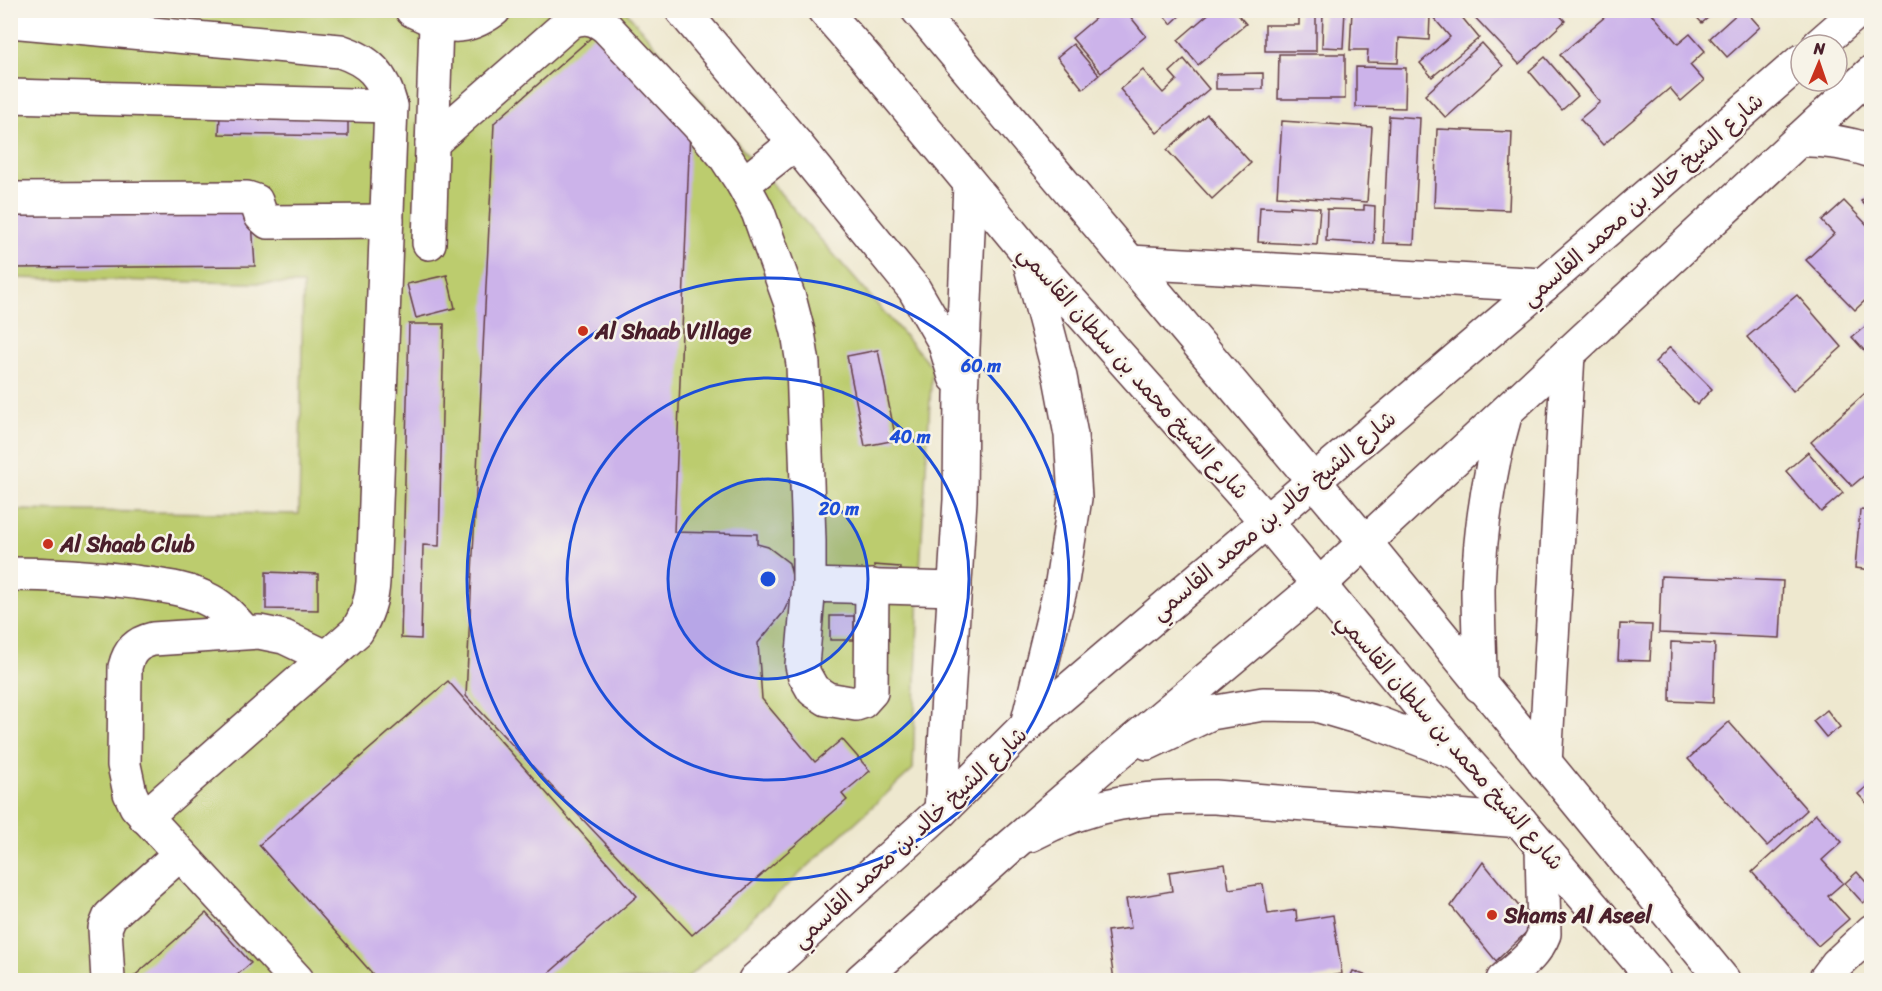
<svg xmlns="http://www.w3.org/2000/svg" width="1882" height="991" font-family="Sriracha,'Playpen Sans Arabic',sans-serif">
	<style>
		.green { fill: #bccc6e; stroke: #83764c; stroke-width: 1.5 }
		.building { fill: #ccb3ea }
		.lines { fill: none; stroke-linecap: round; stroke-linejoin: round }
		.minor-casing { stroke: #633d44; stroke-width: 36 }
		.major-casing { stroke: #633d44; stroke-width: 36 }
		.minor { stroke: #fff; stroke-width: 33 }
		.major { stroke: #fff; stroke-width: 33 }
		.ring { fill: none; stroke: #1d4ed8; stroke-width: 3 }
		.poi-dot { fill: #c8321e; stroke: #f7f3e8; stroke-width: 2 }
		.labels { text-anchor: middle; stroke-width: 5; stroke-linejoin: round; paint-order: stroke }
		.street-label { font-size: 22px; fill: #4a1f2b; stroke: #f7f3e8 }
		.poi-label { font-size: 22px; font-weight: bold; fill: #4a1f2b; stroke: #f7f3e8; text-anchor: start }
		.centre { fill: #1d4ed8; stroke: #f7f3e8; stroke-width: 3 }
		.ring-label { font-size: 18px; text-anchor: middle; font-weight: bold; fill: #1d4ed8; stroke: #f7f3e8; stroke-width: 5; stroke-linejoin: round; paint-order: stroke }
	</style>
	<rect width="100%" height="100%" fill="#f7f3e8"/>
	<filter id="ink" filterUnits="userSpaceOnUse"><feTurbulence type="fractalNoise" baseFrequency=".0167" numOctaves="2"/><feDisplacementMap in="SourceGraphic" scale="12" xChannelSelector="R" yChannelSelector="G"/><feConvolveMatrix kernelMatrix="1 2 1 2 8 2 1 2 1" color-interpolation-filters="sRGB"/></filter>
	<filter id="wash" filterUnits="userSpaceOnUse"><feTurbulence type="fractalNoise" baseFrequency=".008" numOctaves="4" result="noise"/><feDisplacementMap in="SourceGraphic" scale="24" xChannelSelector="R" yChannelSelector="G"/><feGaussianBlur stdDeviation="1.35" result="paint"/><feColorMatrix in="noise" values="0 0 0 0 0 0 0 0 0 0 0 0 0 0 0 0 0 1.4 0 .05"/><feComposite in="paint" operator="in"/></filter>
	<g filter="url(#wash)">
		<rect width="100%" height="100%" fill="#eee8cf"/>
		<polygon class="green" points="10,11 626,11 760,170 932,367 919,587 913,769 685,980 11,980 11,510 299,514 303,284 11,278"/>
		<g id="blocks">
			<g class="building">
				<polygon points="1105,10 1125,10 1146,36 1101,73 1072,38"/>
				<polygon points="1159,10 1186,10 1171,24"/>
				<polygon points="1213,10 1234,10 1246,24 1198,65 1178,40"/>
				<polygon points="1299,10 1316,10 1316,51 1265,51 1265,25 1299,25"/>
				<polygon points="1323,10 1345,10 1343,48 1322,47"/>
				<polygon points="1352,10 1396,10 1396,14 1430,16 1429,40 1399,38 1398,63 1367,62 1368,50 1350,50"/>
				<polygon points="1427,10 1456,10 1479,38 1432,77 1420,63 1450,37"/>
				<polygon points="1468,10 1555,10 1565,21 1519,64"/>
				<polygon points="1613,10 1649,10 1678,44 1690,34 1705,51 1690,65 1704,81 1681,101 1670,88 1603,145 1580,119 1600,102 1560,55"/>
				<polygon points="1690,10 1717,10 1702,23"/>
				<polygon points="1741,10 1745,10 1760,27 1727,57 1710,38"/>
				<polygon points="594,35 690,130 674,532 757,534 757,544 768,547 789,563 795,588 783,613 758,643 762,699 815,762 842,739 870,771 842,794 847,800 692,935 466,696 494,123"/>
				<polygon points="1482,43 1503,66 1446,118 1425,95"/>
				<polygon points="1073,44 1099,75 1083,89 1057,57"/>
				<polygon points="1279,54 1345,54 1345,99 1278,99"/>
				<polygon points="1545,57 1578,96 1562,110 1529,71"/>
				<polygon points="1184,59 1209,89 1157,133 1120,89 1143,70 1163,93 1177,80 1170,72"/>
				<polygon points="1356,67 1406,68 1405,108 1356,107"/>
				<polygon points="1263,73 1263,89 1216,89 1216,74"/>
				<polygon points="1207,114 1251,163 1212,199 1167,150"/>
				<polygon points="220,115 348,119 348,136 219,134"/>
				<polygon points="1389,116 1420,118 1414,244 1383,243"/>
				<polygon points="1282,121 1372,127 1367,202 1277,196"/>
				<polygon points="1437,129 1512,132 1509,210 1434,207"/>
				<polygon points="1872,192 1872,212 1861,201"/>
				<polygon points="1844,201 1872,230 1872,294 1855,310 1806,260 1834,234 1822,221"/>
				<polygon points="1364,205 1375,206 1374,244 1326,241 1327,209 1364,210"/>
				<polygon points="1290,206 1320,208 1317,245 1258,242 1260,207 1290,208"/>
				<polygon points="251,207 255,266 10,268 10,211"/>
				<polygon points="447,275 455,308 416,318 407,284"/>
				<polygon points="1797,295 1842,347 1793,391 1747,337"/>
				<polygon points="1872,321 1872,359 1852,337"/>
				<polygon points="409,324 444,324 439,546 423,545 421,639 401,638"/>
				<polygon points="1670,347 1712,389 1697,405 1655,362"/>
				<polygon points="878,350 896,440 865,446 847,356"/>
				<polygon points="1872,387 1872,469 1852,486 1811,442"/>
				<polygon points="1808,452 1843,493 1821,512 1786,471"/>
				<polygon points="1860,510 1872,511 1872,570 1855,568"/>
				<polygon points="874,565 900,567 899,584 873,583"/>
				<polygon points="266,572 318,574 318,610 266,609"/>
				<polygon points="1661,576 1783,581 1780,638 1659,633"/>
				<rect x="830" y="616" width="24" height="24"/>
				<polygon points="1620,624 1652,625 1650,661 1618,660"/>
				<polygon points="1671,642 1715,644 1713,703 1670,701"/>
				<polygon points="448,681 637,896 541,980 378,980 259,845"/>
				<polygon points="1827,710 1840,727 1826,737 1813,721"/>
				<polygon points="1729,722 1807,810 1767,846 1688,759"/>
				<polygon points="1872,782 1872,809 1858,794"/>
				<polygon points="1816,814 1842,842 1822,860 1843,883 1828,896 1849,919 1818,946 1752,872"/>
				<polygon points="1483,862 1534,925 1496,961 1451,906"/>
				<polygon points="1225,864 1229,889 1263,884 1268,914 1296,910 1297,921 1333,915 1342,974 1305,980 1114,980 1107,931 1131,928 1126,899 1172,891 1169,872"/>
				<polygon points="1857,872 1872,889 1872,896 1863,903 1845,883"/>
				<polygon points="206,913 251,963 231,980 130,980"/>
				<polygon points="1353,971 1378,980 1349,980"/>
			</g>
		</g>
	</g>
	<g filter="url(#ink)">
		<use href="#blocks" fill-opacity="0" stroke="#633d44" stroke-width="1.5"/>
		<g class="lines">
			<g class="minor-casing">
				<g id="minor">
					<path d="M412,10C445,26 461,34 494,10"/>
					<polyline points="682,10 795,143 914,289 944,341 955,377"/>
					<path d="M10,21L340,51C370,61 383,75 391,106L373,582C372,601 367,615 357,631L145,817"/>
					<polyline points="10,96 391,106"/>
					<path d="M1798,140C1825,139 1847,143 1872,151"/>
					<path d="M432,143L571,21C585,16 595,18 606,27L702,129L724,155L743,184L758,212L790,301L798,332L803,364L809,541V585L802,665L804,674L813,690L827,699L856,704L862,702L871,692L872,586"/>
					<polyline points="743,184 795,143"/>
					<polyline points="10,199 247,198 256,201 261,216 268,222 387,221"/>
					<polyline points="429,243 436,23"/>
					<path d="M10,574C52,574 94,577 135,582C162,586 187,588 211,601C224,608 235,621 245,632"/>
					<polyline points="809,585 955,589"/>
					<polyline points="1545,764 1568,354"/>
					<polyline points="941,811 960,500 961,396 970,184"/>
					<path d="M1030,835C1091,802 1146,796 1215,797L1520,821"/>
					<polyline points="108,980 105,928 110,916 180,854"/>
					<path d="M297,980L136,806L130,793L124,765L125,667C129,651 136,643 153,639L259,632L284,637L326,657"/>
					<path d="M1503,980C1519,966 1536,955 1544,934L1542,848"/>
					<polyline points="1825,980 1837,964 1872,931"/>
				</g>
			</g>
			<g class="major-casing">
				<g id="major">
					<polyline points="824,10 866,58 1027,252 1266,521 1460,754 1520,821 1655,980"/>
					<polyline points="918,10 1365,542 1723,980"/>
					<polyline points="1819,45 1859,10"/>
					<polyline points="1130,262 1544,285"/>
					<path d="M1480,686C1480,653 1478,621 1478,589C1480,527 1489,471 1506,412"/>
					<polyline points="1027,725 1062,582 1075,498 1071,435 1060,377 1029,259"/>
					<polyline points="1148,743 1211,713 1263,704 1316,705 1377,723 1456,753"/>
					<polyline points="755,980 941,811 1027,725 1544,285 1801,61"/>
					<polyline points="861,980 1012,845 1109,761 1318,586 1872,72"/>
				</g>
			</g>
			<use href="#minor" class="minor"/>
			<use href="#major" class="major"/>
		</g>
	</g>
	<circle cx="768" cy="579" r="100" fill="#1d4ed8" fill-opacity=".12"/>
	<g class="ring">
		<circle cx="768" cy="579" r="100"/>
		<circle cx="768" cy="579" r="201"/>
		<circle cx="768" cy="579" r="301"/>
	</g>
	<g class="poi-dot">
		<circle cx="583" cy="331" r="6"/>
		<circle cx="48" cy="544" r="6"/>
		<circle cx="1492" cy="915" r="6"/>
	</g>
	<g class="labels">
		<g class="street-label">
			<text transform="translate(1642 199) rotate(-41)" y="8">شارع الشيخ خالد بن محمد القاسمي</text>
			<text transform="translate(1134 372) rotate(48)" y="8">شارع الشيخ محمد بن سلطان القاسمي</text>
			<text transform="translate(1273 515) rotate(-40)" y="8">شارع الشيخ خالد بن محمد القاسمي</text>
			<text transform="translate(1451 741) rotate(49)" y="8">شارع الشيخ محمد بن سلطان القاسمي</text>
			<text transform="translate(909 837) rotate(-43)" y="8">شارع الشيخ خالد بن محمد القاسمي</text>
		</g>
		<g class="poi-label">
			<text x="595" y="339">Al Shaab Village</text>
			<text x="60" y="552">Al Shaab Club</text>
			<text x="1504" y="923">Shams Al Aseel</text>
		</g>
	</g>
	<circle cx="768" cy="579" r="9" class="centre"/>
	<g class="ring-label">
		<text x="981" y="372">60 m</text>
		<text x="910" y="443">40 m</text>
		<text x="839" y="515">20 m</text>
	</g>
	<rect width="1882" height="991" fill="none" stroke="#f7f3e8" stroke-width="36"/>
	<g transform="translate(1819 63) rotate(2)"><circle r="28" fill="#f7f3e8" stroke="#b29e9c" stroke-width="1.5"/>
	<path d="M0-4.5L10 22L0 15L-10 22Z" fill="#c8321e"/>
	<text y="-9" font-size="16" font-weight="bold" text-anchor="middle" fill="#4a1f2b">N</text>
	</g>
</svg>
